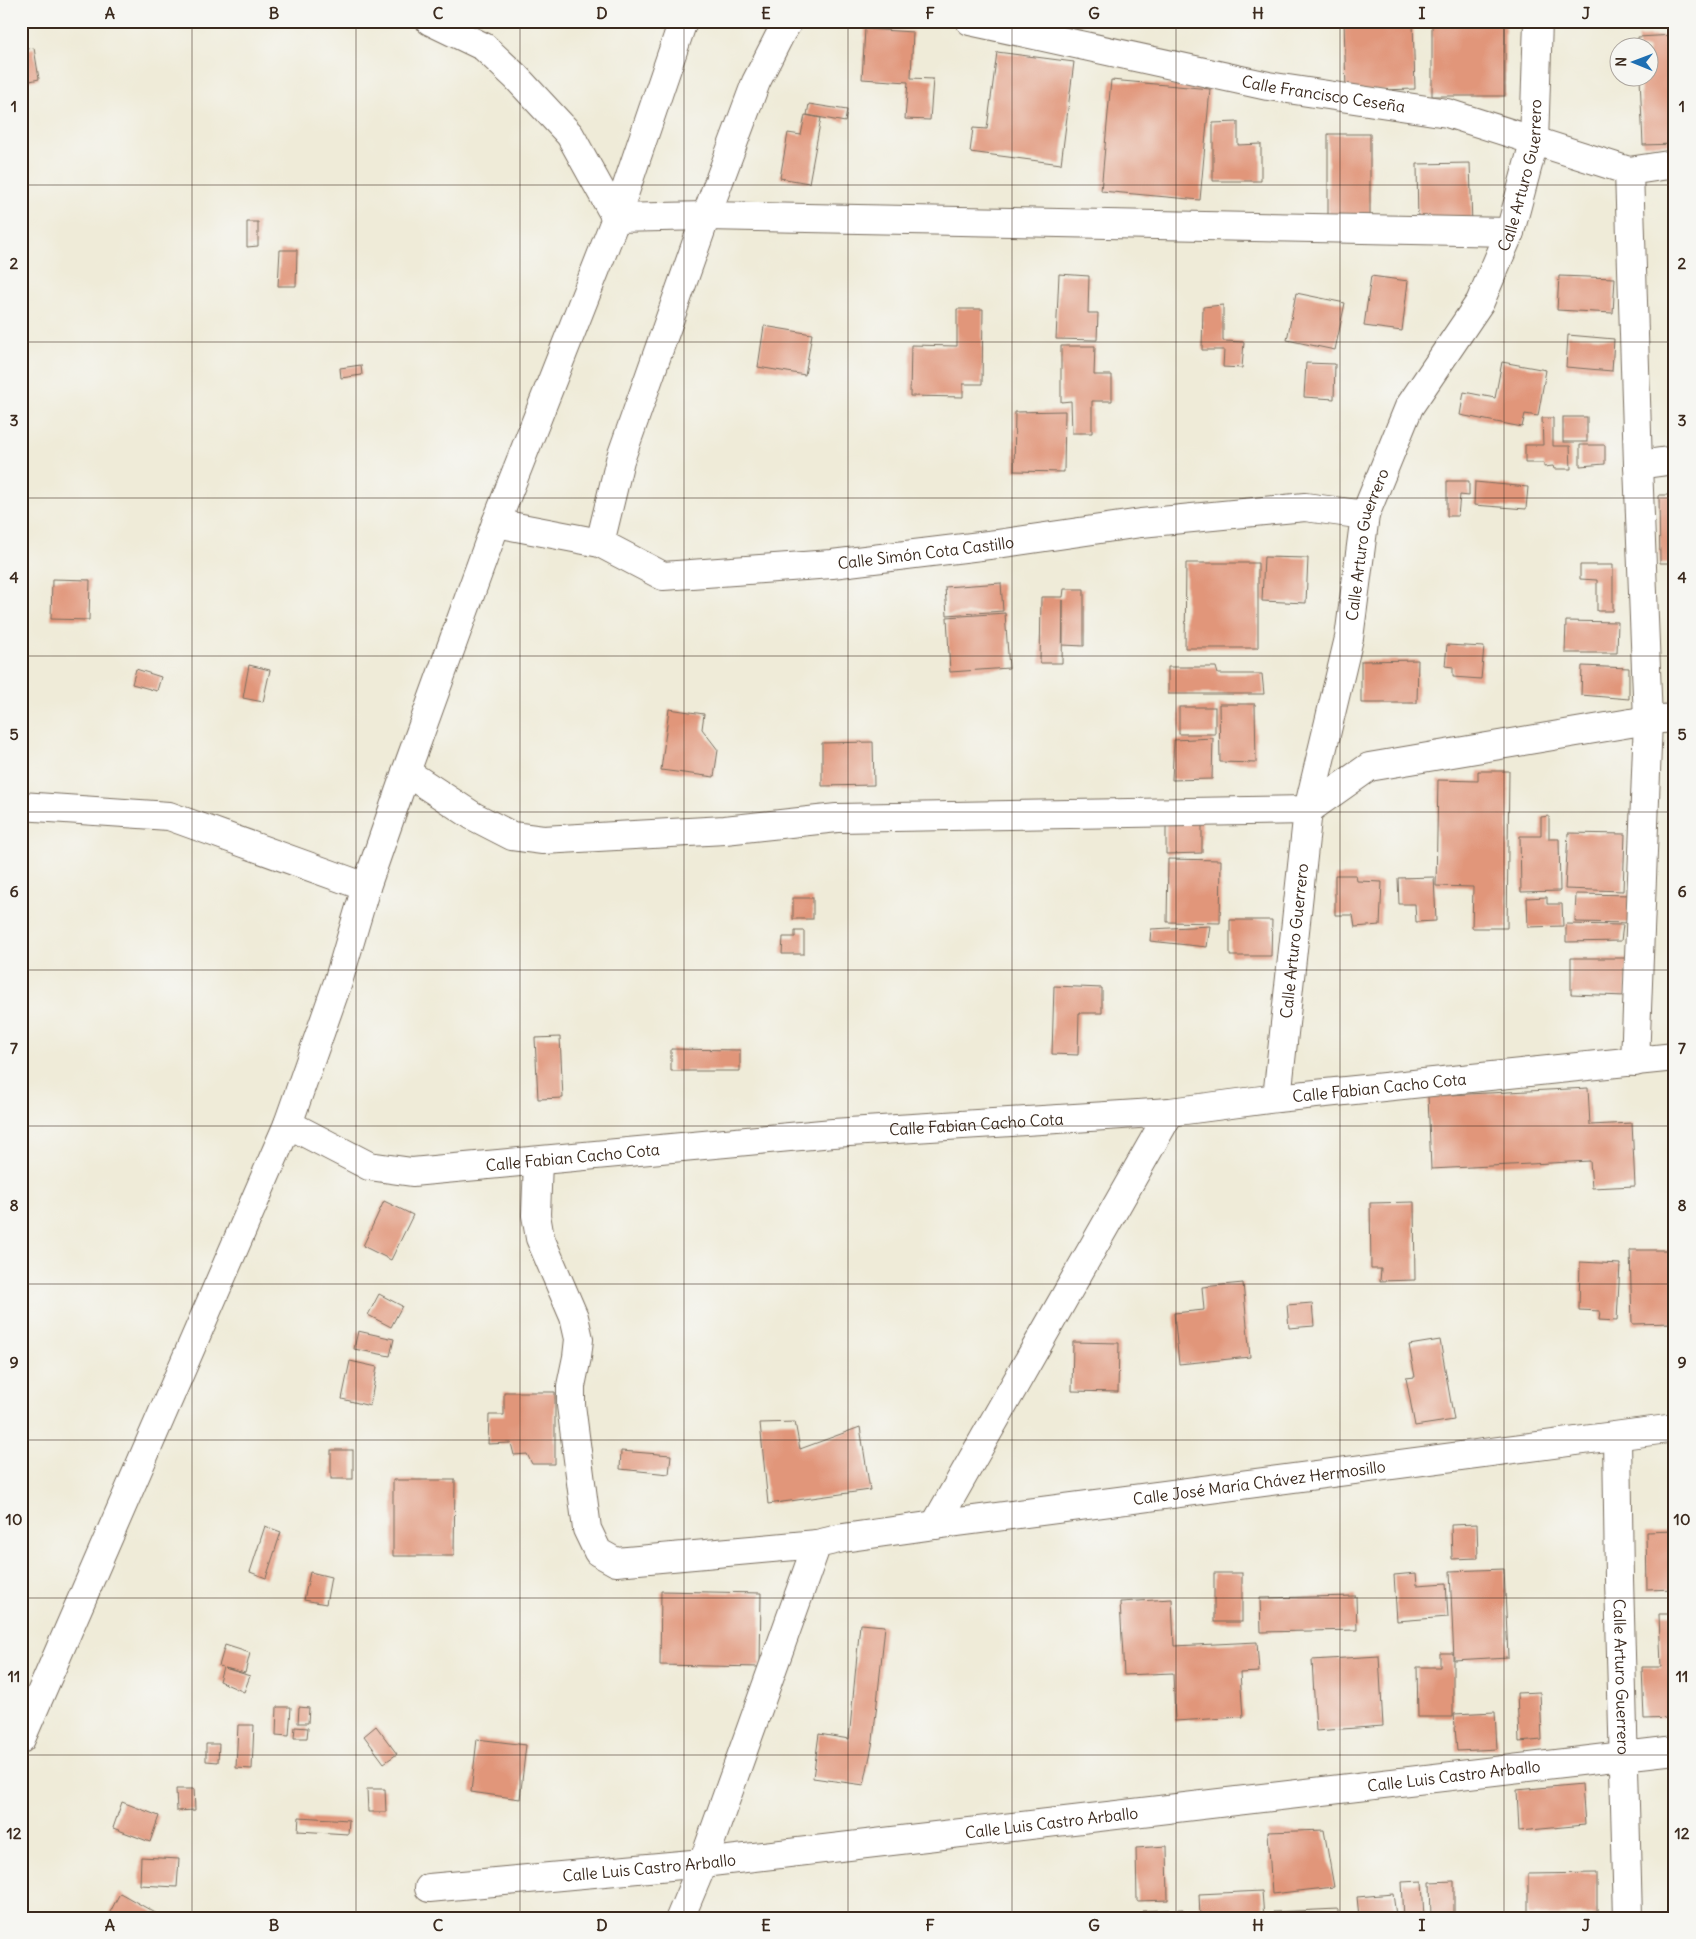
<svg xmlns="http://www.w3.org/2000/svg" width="1696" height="1939" font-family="Delius,sans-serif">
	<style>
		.building { fill: #e1967a }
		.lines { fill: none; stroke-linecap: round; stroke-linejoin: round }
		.minor-casing { stroke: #7a6e5f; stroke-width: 30 }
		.tertiary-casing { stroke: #7a6e5f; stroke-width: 30 }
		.minor { stroke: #fff; stroke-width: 28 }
		.tertiary { stroke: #fff; stroke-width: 28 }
		.grid { fill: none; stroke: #3b2a1e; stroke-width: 1; stroke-opacity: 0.55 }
		.labels { text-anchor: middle; stroke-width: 4; stroke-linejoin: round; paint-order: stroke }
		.street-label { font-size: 16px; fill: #3b2a1e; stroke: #f6f6f2 }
		.neatline { fill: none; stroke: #3b2a1e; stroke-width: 2 }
		.grid-label { font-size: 16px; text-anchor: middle; font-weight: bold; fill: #3b2a1e }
	</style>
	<rect width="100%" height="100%" fill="#f6f6f2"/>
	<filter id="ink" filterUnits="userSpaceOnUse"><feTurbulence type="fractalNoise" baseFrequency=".02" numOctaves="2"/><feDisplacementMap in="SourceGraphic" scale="10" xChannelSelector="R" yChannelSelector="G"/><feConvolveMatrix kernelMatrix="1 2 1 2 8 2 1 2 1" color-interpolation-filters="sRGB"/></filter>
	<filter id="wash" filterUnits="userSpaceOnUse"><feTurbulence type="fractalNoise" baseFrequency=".0096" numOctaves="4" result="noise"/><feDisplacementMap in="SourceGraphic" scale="20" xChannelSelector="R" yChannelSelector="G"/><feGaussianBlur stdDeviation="1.12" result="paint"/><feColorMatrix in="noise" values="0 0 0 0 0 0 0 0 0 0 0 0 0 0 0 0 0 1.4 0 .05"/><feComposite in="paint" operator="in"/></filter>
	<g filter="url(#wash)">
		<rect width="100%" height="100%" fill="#efebd8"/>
		<g id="blocks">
			<g class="building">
				<polygon points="1344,21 1413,21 1415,89 1346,91"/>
				<rect x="1432" y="21" width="73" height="75"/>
				<polygon points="865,29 913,32 911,78 933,79 930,120 905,119 908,82 862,79"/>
				<polygon points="1675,35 1675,144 1643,145 1640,78 1648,78 1648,48 1638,48 1638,37"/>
				<polygon points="34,48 39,79 21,83 21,50"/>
				<polygon points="997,52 1074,62 1061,164 970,152 973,128 987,129"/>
				<polygon points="1111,80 1210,89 1200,200 1101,191"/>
				<polygon points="809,104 847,110 845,122 807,115"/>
				<polygon points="805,115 821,118 809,183 780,178 788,133 801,135"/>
				<polygon points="1238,122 1238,145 1261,144 1261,181 1213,181 1213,123"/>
				<polygon points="1328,134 1370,134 1370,216 1328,217"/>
				<polygon points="1470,163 1472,225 1418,225 1417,164"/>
				<polygon points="247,222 258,222 258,246 247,247"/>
				<polygon points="280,250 297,250 296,286 278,286"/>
				<polygon points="1059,274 1089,276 1088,313 1098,313 1097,340 1056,339"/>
				<polygon points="1371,276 1408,281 1402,331 1364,326"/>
				<polygon points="1559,276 1615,278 1613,313 1557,310"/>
				<polygon points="1296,293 1345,303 1335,350 1287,340"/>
				<polygon points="1223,305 1223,341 1244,342 1242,368 1223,367 1224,350 1202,350 1203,307"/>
				<polygon points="957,309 983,309 982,384 963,384 963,397 910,396 911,345 957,346"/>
				<polygon points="764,326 812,334 805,375 758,367"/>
				<polygon points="1568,335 1614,339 1612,371 1566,367"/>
				<polygon points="1061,346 1095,346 1094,375 1112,375 1112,401 1092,401 1092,433 1072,433 1071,401 1061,402"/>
				<polygon points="1502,362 1546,370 1538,416 1525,414 1522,427 1460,415 1464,392 1495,398"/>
				<polygon points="1306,363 1335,364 1334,399 1304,397"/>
				<polygon points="361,365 362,375 341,378 340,368"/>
				<polygon points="1065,411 1064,472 1014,471 1015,412"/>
				<rect x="1563" y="417" width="24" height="25"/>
				<polygon points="1542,418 1553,418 1553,446 1570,446 1571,469 1554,469 1553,466 1544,467 1544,463 1525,463 1525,445 1543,445"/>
				<polygon points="1580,445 1605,445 1605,464 1580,466"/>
				<polygon points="1447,481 1469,481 1469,496 1460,495 1458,516 1447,516"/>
				<polygon points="1475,482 1528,487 1526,509 1474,505"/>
				<polygon points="1659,495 1675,495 1675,563 1660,563"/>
				<polygon points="1264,557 1308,558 1306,603 1262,601"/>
				<polygon points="1186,563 1258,563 1258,648 1185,648"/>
				<polygon points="1580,565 1613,565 1613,611 1597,611 1597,580 1580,579"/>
				<polygon points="52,579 90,580 89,620 51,619"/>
				<polygon points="1001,583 1003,611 947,615 945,587"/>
				<polygon points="1064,589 1084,589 1084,646 1063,645 1063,600 1062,663 1040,663 1041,597 1063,597"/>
				<polygon points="1005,613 1009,668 950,672 947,617"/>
				<polygon points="1566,621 1618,622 1617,653 1565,653"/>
				<polygon points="1447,645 1484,647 1481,679 1453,677 1453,667 1445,666"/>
				<polygon points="1418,660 1417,703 1361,703 1361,661"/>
				<polygon points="249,665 270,670 263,702 243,698"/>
				<polygon points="1582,666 1629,668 1629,699 1581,695"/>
				<polygon points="1168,667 1216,667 1218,674 1262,674 1264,694 1168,694"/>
				<polygon points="136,669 161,677 157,691 132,684"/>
				<polygon points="1219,704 1255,704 1256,763 1220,762"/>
				<rect x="1179" y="707" width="36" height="27"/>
				<polygon points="669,709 704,714 702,729 718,750 714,777 661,770"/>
				<polygon points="1213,738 1212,779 1172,780 1174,740"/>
				<polygon points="873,742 874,785 822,786 822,743"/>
				<polygon points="1478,771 1509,771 1507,928 1472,928 1473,887 1436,886 1438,780 1478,781"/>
				<polygon points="1549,816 1549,839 1559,839 1560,891 1521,892 1520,836 1541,836 1541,817"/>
				<polygon points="1202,818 1202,853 1166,854 1166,819"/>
				<polygon points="1568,833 1625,834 1623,891 1565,889"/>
				<polygon points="1168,859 1221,860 1220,923 1167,922"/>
				<polygon points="1335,875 1356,875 1357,881 1382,882 1380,925 1355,927 1353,915 1335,915"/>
				<polygon points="1434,877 1436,921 1416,922 1415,904 1399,904 1398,878"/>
				<polygon points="1576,894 1633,895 1631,923 1575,922"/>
				<polygon points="1547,897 1547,904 1562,904 1563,926 1528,927 1527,898"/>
				<rect x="793" y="898" width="20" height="21"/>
				<polygon points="1230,920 1272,920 1271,956 1230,956"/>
				<polygon points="1566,924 1623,925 1621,941 1566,942"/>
				<polygon points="1210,926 1207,947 1150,941 1151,929"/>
				<polygon points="795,931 804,931 804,954 782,954 783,937 795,937"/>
				<polygon points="1571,958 1627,958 1626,996 1571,994"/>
				<polygon points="1054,986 1102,988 1102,1013 1079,1013 1078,1055 1052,1054"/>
				<polygon points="560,1037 563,1098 538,1099 535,1038"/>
				<polygon points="671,1049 740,1050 740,1071 671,1071"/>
				<polygon points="1588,1088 1590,1125 1632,1123 1635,1186 1592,1188 1590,1161 1431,1169 1428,1096"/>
				<polygon points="384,1201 413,1215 391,1260 363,1246"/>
				<polygon points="1414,1202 1415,1280 1380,1281 1381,1269 1371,1269 1370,1203"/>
				<polygon points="1630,1250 1675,1250 1675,1323 1632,1324"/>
				<polygon points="1580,1262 1620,1264 1617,1321 1599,1320 1600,1311 1579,1310"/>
				<polygon points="1243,1283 1250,1357 1179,1364 1174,1313 1204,1310 1202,1287"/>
				<polygon points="379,1294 402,1306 391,1327 368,1315"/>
				<polygon points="1312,1303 1314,1326 1289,1328 1287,1305"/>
				<polygon points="358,1331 394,1339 390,1356 354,1349"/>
				<polygon points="1440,1340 1454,1420 1415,1426 1406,1378 1415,1377 1409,1345"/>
				<polygon points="1073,1342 1119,1343 1118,1392 1072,1391"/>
				<polygon points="350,1361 377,1367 370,1406 342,1399"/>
				<polygon points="504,1392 555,1392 555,1464 532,1464 527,1454 514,1455 511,1443 488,1444 489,1415 504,1415"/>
				<polygon points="795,1422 800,1449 860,1427 870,1490 768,1504 760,1423"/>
				<rect x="331" y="1450" width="22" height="29"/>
				<polygon points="621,1451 671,1455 669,1474 620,1469"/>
				<polygon points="393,1480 455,1480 454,1556 393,1556"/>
				<polygon points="1477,1524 1478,1558 1452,1559 1451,1525"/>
				<polygon points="265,1526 281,1532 266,1578 250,1572"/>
				<polygon points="1675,1531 1675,1589 1647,1590 1646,1532"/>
				<polygon points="1504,1569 1508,1657 1454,1660 1450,1571"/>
				<polygon points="310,1572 331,1577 326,1604 304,1600"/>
				<rect x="1214" y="1573" width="28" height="49"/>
				<polygon points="1416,1573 1417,1585 1446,1583 1448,1617 1397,1621 1394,1575"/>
				<polygon points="661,1591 761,1593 760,1667 660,1665"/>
				<polygon points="1356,1596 1357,1630 1261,1632 1260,1598"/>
				<polygon points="1172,1599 1174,1646 1257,1642 1259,1672 1240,1673 1243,1717 1175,1721 1173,1673 1124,1675 1120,1602"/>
				<polygon points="1659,1614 1675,1614 1675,1718 1644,1719 1642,1667 1661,1667"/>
				<polygon points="860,1624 885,1626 873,1741 864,1785 813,1778 819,1734 849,1739"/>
				<polygon points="225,1645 250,1653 245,1673 225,1668 250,1676 244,1692 219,1681 223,1667 219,1666"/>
				<polygon points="1440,1653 1453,1653 1453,1717 1418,1717 1417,1667 1440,1667"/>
				<polygon points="1379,1656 1383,1726 1316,1731 1312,1660"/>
				<polygon points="1540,1692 1542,1740 1519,1742 1517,1693"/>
				<polygon points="277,1707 291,1707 289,1736 276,1735"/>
				<polygon points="299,1707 309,1708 308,1723 298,1723"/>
				<polygon points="1495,1712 1497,1749 1457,1751 1454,1714"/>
				<polygon points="238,1725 254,1725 252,1769 236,1768"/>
				<polygon points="376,1726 397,1754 384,1763 364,1736"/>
				<polygon points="295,1727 308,1728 307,1738 294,1738"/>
				<polygon points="477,1739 526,1745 520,1799 471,1792"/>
				<polygon points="206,1744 219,1744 218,1762 206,1761"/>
				<polygon points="1582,1784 1585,1825 1519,1831 1517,1790"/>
				<polygon points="176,1789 194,1789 195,1810 177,1811"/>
				<polygon points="367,1789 385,1789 386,1812 368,1812"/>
				<polygon points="122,1802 159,1816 150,1842 113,1828"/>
				<polygon points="299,1817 349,1820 348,1834 298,1831"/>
				<polygon points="1324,1830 1334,1887 1272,1894 1268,1832"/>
				<polygon points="1167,1846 1168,1900 1137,1901 1136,1848"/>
				<polygon points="141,1857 179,1859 177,1887 140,1885"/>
				<polygon points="1597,1873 1597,1915 1528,1916 1528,1874"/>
				<polygon points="1422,1881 1424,1918 1404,1918 1402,1882"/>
				<polygon points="1454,1881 1454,1918 1431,1918 1430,1882"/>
				<polygon points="1262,1891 1264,1918 1200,1918 1199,1894"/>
				<polygon points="120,1893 159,1915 157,1918 107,1918"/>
				<polygon points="1393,1894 1396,1915 1359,1917 1357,1897"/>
				<polygon points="1183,1909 1184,1918 1143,1918 1142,1911"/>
				<polygon points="1338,1909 1338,1918 1274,1918 1273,1912"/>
			</g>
		</g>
	</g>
	<g filter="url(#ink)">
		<use href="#blocks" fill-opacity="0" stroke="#7a6e5f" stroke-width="1"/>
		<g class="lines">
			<g class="minor-casing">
				<g id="minor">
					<polyline points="430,21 484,47 516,77 570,135 616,218 706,216 1510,232"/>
					<path id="s1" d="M970,21L1268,86L1447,113L1629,171L1675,164"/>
					<polyline points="1629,171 1638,465 1648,720 1635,1062"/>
					<polyline points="1638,465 1675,460"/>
					<path id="s2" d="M496,523L600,543L663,576L832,564L997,544L1141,523L1305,507L1365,515"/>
					<polyline points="600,543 620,460 706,216 756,82 782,31 789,21"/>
					<polyline points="406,772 473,816 512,836 543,840 725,830 837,818 1308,810 1369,767 1648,720 1675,718"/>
					<polyline points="21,806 169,816 366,887"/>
					<path id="s3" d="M1277,1098L1308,810L1349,638L1365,515L1409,407L1480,302L1510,232L1534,142L1538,21"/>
					<path id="s4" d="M288,1124L369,1166L412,1172L833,1133L1170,1112L1277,1098L1675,1057"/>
					<polyline points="538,1161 536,1215 540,1238 574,1317 579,1339 577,1357 571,1386 571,1405 587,1529 598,1552 616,1562 817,1544"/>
					<path id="s5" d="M1617,1436L1619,1579L1628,1918"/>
					<polyline points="935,1525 1170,1112"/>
					<path id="s6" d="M429,1888L703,1863L1675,1750"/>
					<path id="s7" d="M680,1918L703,1863L817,1544L843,1538L935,1525L1675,1428"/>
				</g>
			</g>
			<g class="tertiary-casing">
				<polyline id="tertiary" points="21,1739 288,1124 338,982 366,887 406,772 496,523 616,218 683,21"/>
			</g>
			<use href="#minor" class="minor"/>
			<use href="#tertiary" class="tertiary"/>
		</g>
	</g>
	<path class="grid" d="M192,21V1918M356,21V1918M520,21V1918M684,21V1918M848,21V1918M1012,21V1918M1176,21V1918M1340,21V1918M1504,21V1918M21,185H1675M21,342H1675M21,498H1675M21,656H1675M21,812H1675M21,970H1675M21,1126H1675M21,1284H1675M21,1440H1675M21,1598H1675M21,1755H1675"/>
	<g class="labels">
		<g class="street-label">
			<text dy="6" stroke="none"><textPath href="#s1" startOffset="361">Calle Francisco Ceseña</textPath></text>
			<text dy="6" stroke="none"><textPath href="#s3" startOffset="968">Calle Arturo Guerrero</textPath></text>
			<text dy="6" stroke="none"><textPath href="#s3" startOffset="562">Calle Arturo Guerrero</textPath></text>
			<text dy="6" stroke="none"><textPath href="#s2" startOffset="441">Calle Simón Cota Castillo</textPath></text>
			<text dy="6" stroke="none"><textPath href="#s3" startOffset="158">Calle Arturo Guerrero</textPath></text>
			<text dy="6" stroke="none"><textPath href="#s4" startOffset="1106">Calle Fabian Cacho Cota</textPath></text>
			<text dy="6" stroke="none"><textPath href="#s4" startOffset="701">Calle Fabian Cacho Cota</textPath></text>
			<text dy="6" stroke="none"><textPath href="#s4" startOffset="296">Calle Fabian Cacho Cota</textPath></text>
			<text dy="6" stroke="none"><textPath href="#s7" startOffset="845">Calle José María Chávez Hermosillo</textPath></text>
			<text dy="6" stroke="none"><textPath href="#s5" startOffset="241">Calle Arturo Guerrero</textPath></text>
			<text dy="6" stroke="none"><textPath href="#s6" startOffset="1031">Calle Luis Castro Arballo</textPath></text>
			<text dy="6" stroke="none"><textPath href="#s6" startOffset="626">Calle Luis Castro Arballo</textPath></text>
			<text dy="6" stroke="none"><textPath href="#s6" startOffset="221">Calle Luis Castro Arballo</textPath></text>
		</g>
	</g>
	<rect width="1696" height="1939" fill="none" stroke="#f6f6f2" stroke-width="55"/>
	<g transform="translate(1634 62) rotate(271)"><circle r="24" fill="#f6f6f2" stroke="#aba49d"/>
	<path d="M0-4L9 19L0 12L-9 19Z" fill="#1f6fb2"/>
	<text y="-8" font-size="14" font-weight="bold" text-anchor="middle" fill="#3b2a1e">N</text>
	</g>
	<rect x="28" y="28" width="1640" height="1884" class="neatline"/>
	<g class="grid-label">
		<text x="110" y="19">A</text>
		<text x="274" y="19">B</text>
		<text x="438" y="19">C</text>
		<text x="602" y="19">D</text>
		<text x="766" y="19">E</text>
		<text x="930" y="19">F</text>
		<text x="1094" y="19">G</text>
		<text x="1258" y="19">H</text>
		<text x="1422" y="19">I</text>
		<text x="1586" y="19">J</text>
		<text x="14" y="112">1</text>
		<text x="1682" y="112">1</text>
		<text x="14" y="269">2</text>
		<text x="1682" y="269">2</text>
		<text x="14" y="426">3</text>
		<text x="1682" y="426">3</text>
		<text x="14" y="583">4</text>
		<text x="1682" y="583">4</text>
		<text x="14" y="740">5</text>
		<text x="1682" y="740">5</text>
		<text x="14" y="897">6</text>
		<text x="1682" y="897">6</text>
		<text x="14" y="1054">7</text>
		<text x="1682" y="1054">7</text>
		<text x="14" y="1211">8</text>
		<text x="1682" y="1211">8</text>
		<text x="14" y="1368">9</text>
		<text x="1682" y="1368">9</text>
		<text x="14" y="1525">10</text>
		<text x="1682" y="1525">10</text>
		<text x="14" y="1682">11</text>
		<text x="1682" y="1682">11</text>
		<text x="14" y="1839">12</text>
		<text x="1682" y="1839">12</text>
		<text x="110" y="1931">A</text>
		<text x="274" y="1931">B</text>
		<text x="438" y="1931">C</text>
		<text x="602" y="1931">D</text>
		<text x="766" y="1931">E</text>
		<text x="930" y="1931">F</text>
		<text x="1094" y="1931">G</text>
		<text x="1258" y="1931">H</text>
		<text x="1422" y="1931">I</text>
		<text x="1586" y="1931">J</text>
	</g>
</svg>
